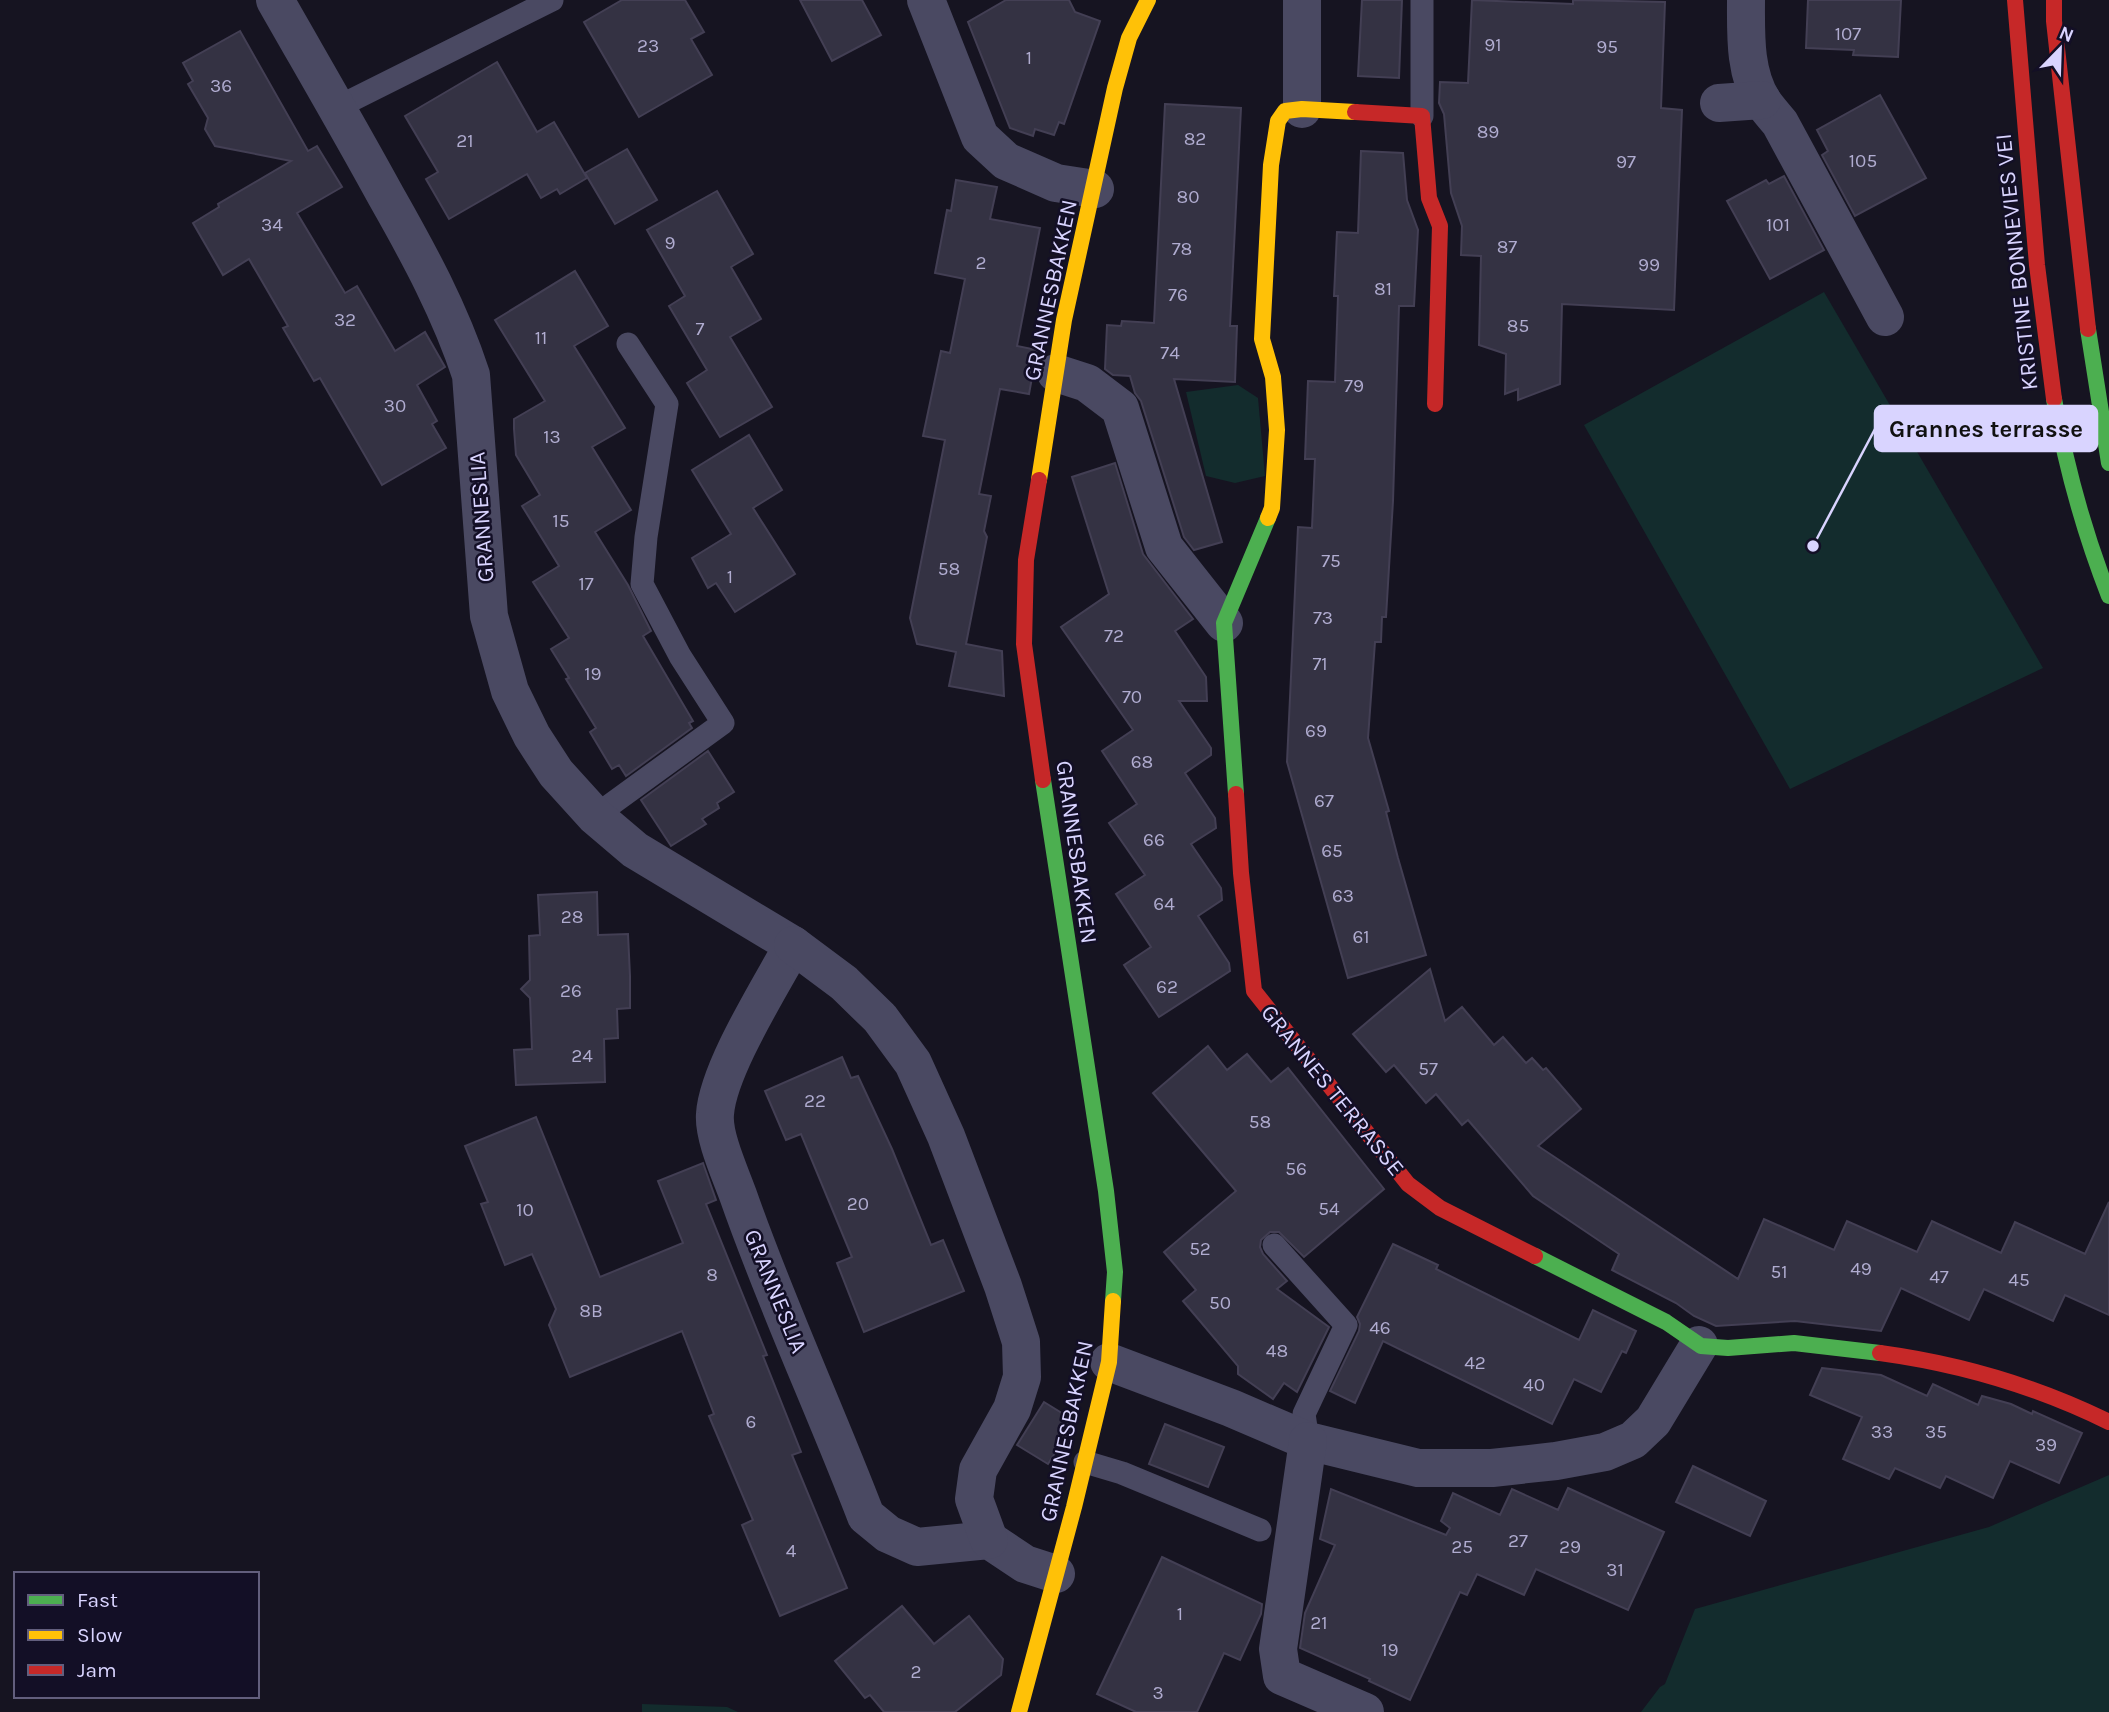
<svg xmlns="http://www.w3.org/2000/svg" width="2109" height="1712" font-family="Karla,sans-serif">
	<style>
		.green { fill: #132c2d }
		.building { fill: #343243; stroke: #433f54; stroke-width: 2 }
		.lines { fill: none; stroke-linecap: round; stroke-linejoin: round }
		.lane { stroke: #4a4962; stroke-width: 23 }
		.street { stroke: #4a4962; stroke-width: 38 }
		.fast { stroke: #4caf50; stroke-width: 16 }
		.slow { stroke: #ffc107; stroke-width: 16 }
		.jam { stroke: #c62828; stroke-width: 16 }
		.labels { text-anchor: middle; stroke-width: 5; stroke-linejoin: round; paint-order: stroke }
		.number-label { font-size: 19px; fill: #b0acd0 }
		.street-label { font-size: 23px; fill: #d9d4ff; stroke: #130f26 }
		.leader { fill: none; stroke: #d9d4ff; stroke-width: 2.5 }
		.callout-dot { fill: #d9d4ff; stroke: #130f26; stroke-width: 2.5 }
		.callout { fill: #d9d4ff; stroke: #d9d4ff; stroke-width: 2.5 }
		.callout-label { font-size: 24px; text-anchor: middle; font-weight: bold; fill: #111 }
	</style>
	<rect width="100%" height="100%" fill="#161421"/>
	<g class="green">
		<polygon points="1824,292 2043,668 1790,789 1584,425"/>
		<polygon points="1238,385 1258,398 1265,476 1235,483 1206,476 1186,392"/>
		<polygon points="2109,1475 2109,1712 1641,1712 1660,1687 1665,1684 1695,1609 1989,1527"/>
		<polygon points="642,1704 727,1707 738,1712 642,1712"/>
	</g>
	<g class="building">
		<polygon points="622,0 685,0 704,32 691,39 712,75 639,117 584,22"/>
		<polygon points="800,0 862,0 881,35 832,61"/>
		<polygon points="1006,0 1069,0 1075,12 1100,21 1064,124 1059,122 1054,135 1035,129 1033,136 1010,128 968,22"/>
		<polygon points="1362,0 1402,0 1399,78 1358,76"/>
		<polygon points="1472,0 1573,4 1573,0 1665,2 1661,108 1682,110 1674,310 1562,304 1560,384 1518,400 1518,389 1505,394 1506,354 1479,345 1481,256 1461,255 1462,226 1451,193 1444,114 1439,103 1440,82 1468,83"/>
		<polygon points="1808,0 1901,0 1898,57 1853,55 1854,50 1806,48"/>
		<polygon points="240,31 308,151 317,146 342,187 297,213 345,293 357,286 395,351 425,332 445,367 417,385 437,421 432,424 446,448 382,485 320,378 314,381 283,328 288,326 249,259 223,275 193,223 219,207 218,204 291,161 215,146 205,129 208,118 188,84 193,81 183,63"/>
		<polygon points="497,62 537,132 554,122 587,178 560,194 557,189 541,198 527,174 449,219 426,179 438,172 405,116"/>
		<polygon points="1880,95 1926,178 1855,216 1822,155 1828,151 1817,130"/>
		<polygon points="1165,104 1241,108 1230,326 1237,326 1235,382 1174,379 1222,542 1194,550 1184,537 1141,401 1135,393 1130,376 1113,375 1105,369 1107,325 1121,326 1122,321 1154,323"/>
		<polygon points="627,149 657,200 615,224 585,173"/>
		<polygon points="1361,151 1403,153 1407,200 1418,230 1414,306 1399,306 1393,501 1386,617 1382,617 1381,642 1375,642 1368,738 1389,811 1386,812 1398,858 1426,955 1348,978 1287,762 1298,527 1312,528 1315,459 1305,459 1308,381 1335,382 1338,296 1334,296 1337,232 1358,233"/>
		<polygon points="1784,176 1824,250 1770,279 1727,201 1766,180 1769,184"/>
		<polygon points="956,180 997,187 990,219 1040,228 1017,346 1037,350 1029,394 1000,389 979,494 991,496 984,531 987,537 966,644 1002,651 1004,696 949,686 956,652 917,644 910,618 945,440 923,436 941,351 950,353 965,279 935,273 947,210 951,211"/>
		<polygon points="717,191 753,254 731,267 761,319 730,337 772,407 720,437 687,383 707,370 669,306 685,296 647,230"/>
		<polygon points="575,271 608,326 574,346 625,428 592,447 631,510 595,532 628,585 651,631 643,636 693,721 689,723 692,728 626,776 619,765 612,769 590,732 596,728 566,679 569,678 551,649 569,638 533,582 559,566 522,506 540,495 516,455 514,429 514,419 545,401 495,320"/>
		<polygon points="749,435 782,490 753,508 795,574 735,612 716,583 708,588 692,558 731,534 692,470"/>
		<polygon points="1115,463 1143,554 1193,619 1175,631 1206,677 1207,701 1179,701 1211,748 1211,755 1185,773 1215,818 1216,828 1191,844 1221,888 1222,900 1198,916 1229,963 1230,971 1159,1017 1124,965 1151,947 1116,894 1145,875 1109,823 1137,804 1102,751 1133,730 1061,627 1109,594 1072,477"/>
		<polygon points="708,751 734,792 717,803 719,808 702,819 706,824 671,846 641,800"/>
		<polygon points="597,892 598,935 628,934 630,976 630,1008 617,1009 618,1038 604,1039 605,1082 516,1085 514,1050 532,1049 530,998 521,989 530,980 529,936 540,935 538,895"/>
		<polygon points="1430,969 1445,1021 1462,1007 1494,1045 1503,1037 1526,1063 1532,1058 1543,1070 1546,1068 1581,1109 1538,1146 1738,1279 1764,1219 1834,1250 1847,1221 1917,1252 1932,1221 2001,1253 2015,1222 2085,1254 2109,1202 2109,1315 2065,1295 2053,1321 1984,1289 1969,1320 1901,1288 1881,1331 1795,1321 1716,1326 1694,1316 1676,1303 1612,1270 1619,1254 1533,1196 1468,1120 1462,1125 1436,1094 1426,1103 1394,1065 1386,1072 1353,1034"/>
		<polygon points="1208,1046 1227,1070 1247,1054 1271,1082 1288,1068 1384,1189 1304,1257 1279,1232 1270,1232 1261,1240 1260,1247 1263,1254 1287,1281 1277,1289 1329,1327 1297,1392 1284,1383 1273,1399 1238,1374 1238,1366 1183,1301 1196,1290 1164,1252 1236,1191 1153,1093"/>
		<polygon points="842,1057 851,1078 858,1076 892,1149 931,1245 943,1240 964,1291 864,1332 837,1263 852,1257 801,1134 786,1140 765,1091"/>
		<polygon points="536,1117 600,1277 683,1243 658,1181 703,1163 716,1200 706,1204 767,1355 763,1356 801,1452 792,1455 847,1588 780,1616 742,1525 753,1520 709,1416 714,1414 682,1331 570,1377 549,1325 556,1309 532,1254 505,1265 481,1204 488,1202 465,1146"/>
		<polygon points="1393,1244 1438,1265 1436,1269 1579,1340 1593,1310 1636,1331 1626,1353 1622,1351 1601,1392 1574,1379 1552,1424 1383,1341 1355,1403 1330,1391 1359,1331 1360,1324 1357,1317"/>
		<polygon points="1822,1368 1881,1375 1927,1396 1933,1384 1978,1405 1982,1396 2011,1404 2032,1414 2033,1411 2082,1433 2059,1483 2010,1461 1993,1498 1946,1476 1940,1488 1895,1468 1889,1479 1843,1459 1862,1417 1810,1395"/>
		<polygon points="1044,1402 1073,1420 1071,1428 1048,1464 1017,1445"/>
		<polygon points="1165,1424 1224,1447 1208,1487 1149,1464"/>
		<polygon points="1693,1466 1766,1501 1750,1536 1676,1502"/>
		<polygon points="1568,1488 1664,1532 1628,1610 1536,1569 1524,1595 1477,1574 1467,1595 1460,1592 1410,1700 1369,1681 1370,1679 1300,1648 1305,1613 1335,1545 1320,1539 1331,1489 1446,1535 1450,1528 1441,1521 1453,1493 1500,1515 1512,1489 1558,1510"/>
		<polygon points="1162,1557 1262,1604 1261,1614 1240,1660 1224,1653 1197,1712 1136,1712 1097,1694"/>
		<polygon points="902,1606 934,1644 969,1616 1003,1659 1001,1675 955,1712 884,1712 870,1695 865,1698 835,1661"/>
	</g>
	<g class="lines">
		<g class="lane">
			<polyline points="338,107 552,0"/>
			<polyline points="1422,116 1422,0"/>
			<polyline points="595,816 723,723 680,656 642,584 646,537 667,404 628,344"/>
			<polyline points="1274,1245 1346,1325 1304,1414 1308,1441"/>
			<polyline points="1085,1462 1122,1473 1260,1530"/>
		</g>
		<g class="street">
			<path d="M275,0C312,65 350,130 386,196C419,254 450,311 471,375L489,616L510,691L532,736L556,773L595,816L635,850L793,945C771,986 718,1069 715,1114C713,1136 730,1173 738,1195C776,1304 825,1409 866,1516L888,1534L917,1547L989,1540L1025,1564L1056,1574"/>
			<polyline points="926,0 980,137 1006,161 1056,183 1095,189"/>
			<polyline points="1302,0 1302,109"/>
			<path d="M1746,0C1746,33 1744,73 1763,102C1768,109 1774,116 1780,123L1885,317"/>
			<polyline points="1719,103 1762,100"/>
			<polyline points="1056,373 1087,383 1120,408 1164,547 1224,623"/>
			<polyline points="793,945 844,983 880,1018 913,1063 946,1136 1003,1286 1021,1342 1022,1377 1012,1409 978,1470 974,1499 989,1540"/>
			<polyline points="1109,1362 1231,1408 1308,1441 1418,1468 1492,1468 1556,1461 1605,1452 1633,1440 1653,1421 1699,1345"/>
			<polyline points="1308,1441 1278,1649 1282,1676 1365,1712"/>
		</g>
		<g class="fast">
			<polyline points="2088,329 2109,463"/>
			<path d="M2054,399C2066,467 2084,532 2109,596"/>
			<polyline points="1043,780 1106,1191 1115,1272 1113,1301"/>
			<polyline points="1236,794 1224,623 1268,518"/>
			<polyline points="1535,1256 1666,1322 1701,1346 1728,1348 1794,1343 1880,1353"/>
		</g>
		<g class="slow">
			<polyline points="1039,480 1064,320 1115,88 1129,38 1148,0"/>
			<polyline points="1268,518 1272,508 1277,430 1273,377 1262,339 1271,165 1278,121 1285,111 1302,109 1355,112"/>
			<polyline points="1019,1712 1074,1507 1109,1362 1113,1301"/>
		</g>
		<g class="jam">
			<polyline points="2015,0 2037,265 2054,399"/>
			<polyline points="2054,0 2054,21 2088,329"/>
			<polyline points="1355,112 1422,116 1429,198 1440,226 1435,404"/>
			<polyline points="1039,480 1026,560 1024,644 1043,780"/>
			<polyline points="1236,794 1241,873 1254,991 1408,1184 1440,1208 1535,1256"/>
			<path d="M1880,1353C1961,1364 2036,1386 2109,1422"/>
		</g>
	</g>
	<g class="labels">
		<g class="number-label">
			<text x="1848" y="40">107</text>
			<text x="1493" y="51">91</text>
			<text x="648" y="52">23</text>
			<text x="1607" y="53">95</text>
			<text x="1029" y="64">1</text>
			<text x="221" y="92">36</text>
			<text x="1488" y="138">89</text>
			<text x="1195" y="145">82</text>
			<text x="465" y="147">21</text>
			<text x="1863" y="167">105</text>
			<text x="1626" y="168">97</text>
			<text x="1188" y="203">80</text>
			<text x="272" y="231">34</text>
			<text x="1778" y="231">101</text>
			<text x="670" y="249">9</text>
			<text x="1507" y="253">87</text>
			<text x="1182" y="255">78</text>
			<text x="981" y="269">2</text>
			<text x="1649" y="271">99</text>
			<text x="1383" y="295">81</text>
			<text x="1178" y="301">76</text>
			<text x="345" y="326">32</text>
			<text x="1518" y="332">85</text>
			<text x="700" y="335">7</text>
			<text x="541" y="344">11</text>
			<text x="1170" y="359">74</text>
			<text x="1354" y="392">79</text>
			<text x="395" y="412">30</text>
			<text x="552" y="443">13</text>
			<text x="561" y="527">15</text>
			<text x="1331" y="567">75</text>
			<text x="949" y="575">58</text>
			<text x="730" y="583">1</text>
			<text x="586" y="590">17</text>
			<text x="1323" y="624">73</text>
			<text x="1114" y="642">72</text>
			<text x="1320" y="670">71</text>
			<text x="593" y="680">19</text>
			<text x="1132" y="703">70</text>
			<text x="1316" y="737">69</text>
			<text x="1142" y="768">68</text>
			<text x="1324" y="807">67</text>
			<text x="1154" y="846">66</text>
			<text x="1332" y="857">65</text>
			<text x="1343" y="902">63</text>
			<text x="1164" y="910">64</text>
			<text x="572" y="923">28</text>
			<text x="1361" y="943">61</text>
			<text x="1167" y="993">62</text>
			<text x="571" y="997">26</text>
			<text x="582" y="1062">24</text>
			<text x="1428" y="1075">57</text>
			<text x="815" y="1107">22</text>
			<text x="1260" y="1128">58</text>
			<text x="1296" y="1175">56</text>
			<text x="858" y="1210">20</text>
			<text x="1329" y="1215">54</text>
			<text x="525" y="1216">10</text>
			<text x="1200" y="1255">52</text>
			<text x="1861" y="1275">49</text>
			<text x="1779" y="1278">51</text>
			<text x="712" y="1281">8</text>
			<text x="1939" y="1283">47</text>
			<text x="2019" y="1286">45</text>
			<text x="1220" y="1309">50</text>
			<text x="591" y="1317">8B</text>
			<text x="1380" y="1334">46</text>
			<text x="1277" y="1357">48</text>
			<text x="1475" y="1369">42</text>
			<text x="1534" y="1391">40</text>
			<text x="751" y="1428">6</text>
			<text x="1882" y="1438">33</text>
			<text x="1936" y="1438">35</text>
			<text x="2046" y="1451">39</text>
			<text x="1518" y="1547">27</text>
			<text x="1462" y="1553">25</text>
			<text x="1570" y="1553">29</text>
			<text x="791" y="1557">4</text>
			<text x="1615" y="1576">31</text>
			<text x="1180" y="1620">1</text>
			<text x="1319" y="1629">21</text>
			<text x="1390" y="1656">19</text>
			<text x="916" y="1678">2</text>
			<text x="1158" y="1699">3</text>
		</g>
		<g class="street-label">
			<text transform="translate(2016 262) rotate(-96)" y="8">KRISTINE BONNEVIES VEI</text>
			<text transform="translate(1050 290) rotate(-78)" y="8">GRANNESBAKKEN</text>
			<text transform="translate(481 517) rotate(-94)" y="8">GRANNESLIA</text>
			<text transform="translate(1077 852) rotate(82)" y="8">GRANNESBAKKEN</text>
			<text transform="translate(1333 1090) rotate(51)" y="8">GRANNES TERRASSE</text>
			<text transform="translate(776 1291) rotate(68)" y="8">GRANNESLIA</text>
			<text transform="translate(1066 1431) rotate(-78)" y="8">GRANNESBAKKEN</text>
		</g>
	</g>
	<path class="leader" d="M1813 546L1875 429"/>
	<circle class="callout-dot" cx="1813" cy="546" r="7"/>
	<rect class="callout" x="1875" y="406" width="222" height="45" rx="7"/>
	<g class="callout-label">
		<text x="1986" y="437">Grannes terrasse</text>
	</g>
	<rect x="14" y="1572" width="245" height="126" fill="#130f26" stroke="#625e7d" stroke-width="2"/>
	<rect x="28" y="1595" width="35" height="10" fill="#4caf50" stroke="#625e7d" stroke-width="2"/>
	<text x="77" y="1607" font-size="21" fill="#d9d4ff">Fast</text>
	<rect x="28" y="1630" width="35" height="10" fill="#ffc107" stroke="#625e7d" stroke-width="2"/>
	<text x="77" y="1642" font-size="21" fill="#d9d4ff">Slow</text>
	<rect x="28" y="1665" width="35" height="10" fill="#c62828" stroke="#625e7d" stroke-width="2"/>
	<text x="77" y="1677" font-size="21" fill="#d9d4ff">Jam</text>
	<g transform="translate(2060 49) rotate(23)" stroke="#130f26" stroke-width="5" paint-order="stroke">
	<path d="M0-5L12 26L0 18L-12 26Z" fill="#d9d4ff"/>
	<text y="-10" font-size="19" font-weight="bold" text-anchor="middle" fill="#d9d4ff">N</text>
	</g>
</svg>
